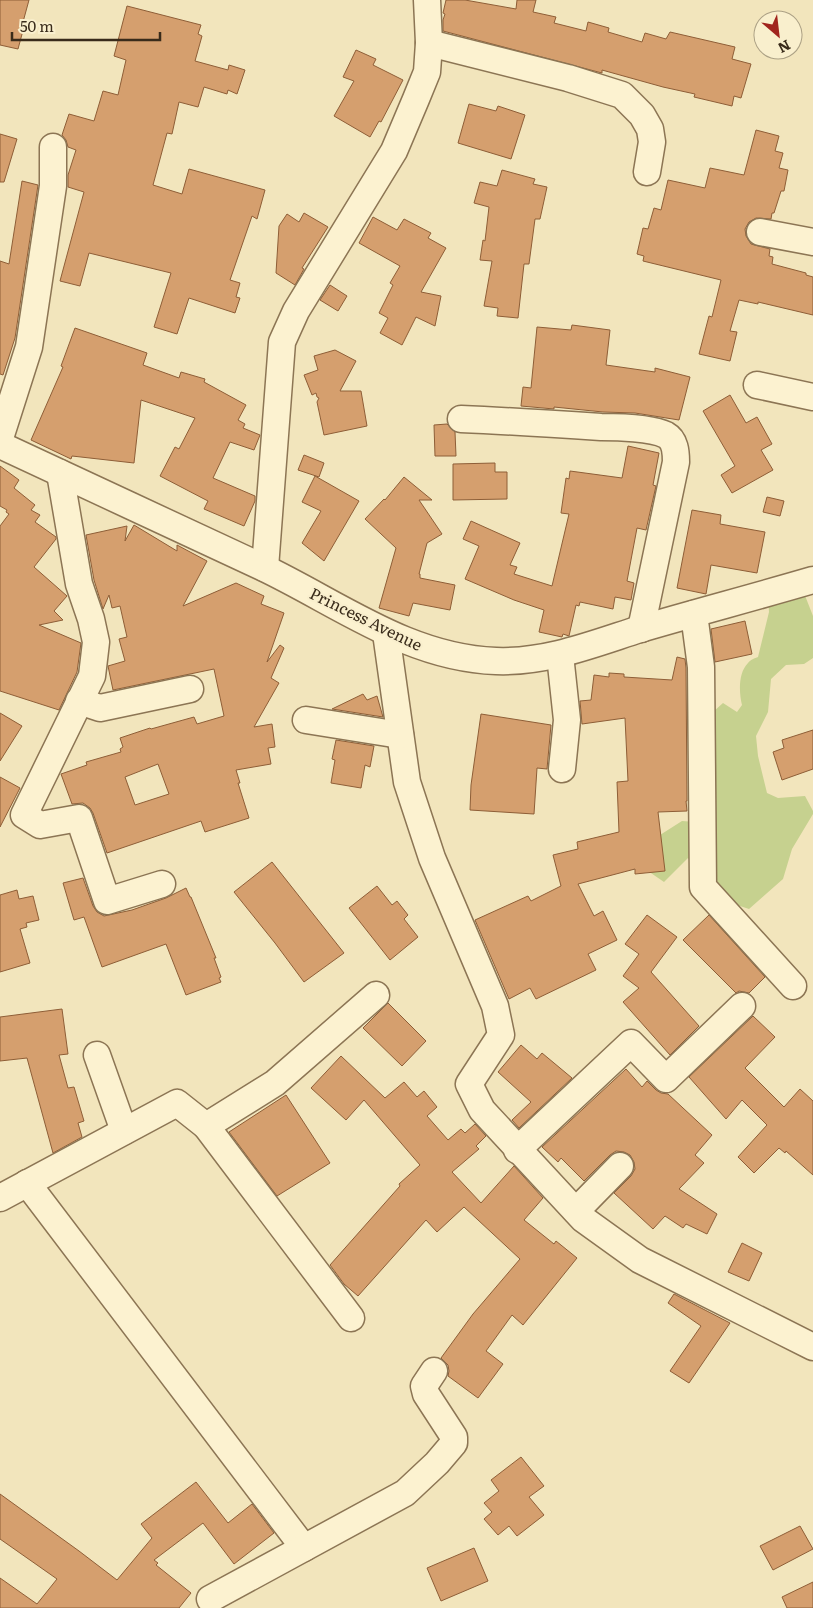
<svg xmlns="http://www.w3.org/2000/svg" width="813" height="1608" font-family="Literata,serif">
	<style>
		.green { fill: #c6d18f }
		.building { fill: #d59f6e; stroke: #8e5e37; fill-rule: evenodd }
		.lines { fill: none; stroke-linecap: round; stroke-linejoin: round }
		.minor-casing { stroke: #8c7554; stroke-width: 29 }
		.minor { stroke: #fcf2d0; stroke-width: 26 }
		.labels { text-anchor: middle; stroke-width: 4.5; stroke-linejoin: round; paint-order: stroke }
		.street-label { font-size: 16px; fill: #392b1a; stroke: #f9efcd }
	</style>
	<rect width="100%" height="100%" fill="#f2e5bc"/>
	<path class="green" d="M804,593L813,616V658L804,664L786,665L771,679L768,712L756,736L758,756L767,793L778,798L805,796L813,811V814L792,849L783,879L749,909L728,902L688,858L664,882L648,871L660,835L682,821L696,822L713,712L723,703L737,712L742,705C739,693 738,673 748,663C750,660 755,658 758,657L769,612L768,596Z"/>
	<g class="building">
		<polygon points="0,0 29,0 23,22 25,23 18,49 0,45"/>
		<polygon points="446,0 465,0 516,9 517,0 536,0 533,12 556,17 554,23 586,31 588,22 609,28 608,32 642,42 645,33 666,39 670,32 735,47 732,59 751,64 741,98 734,96 732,106 694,97 695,94 663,87 602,70 602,73 443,31 443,20 445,14 443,13"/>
		<polygon points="127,6 201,25 198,34 202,36 195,61 228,70 229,65 245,70 237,94 228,90 227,94 204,87 198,107 179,102 172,134 167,133 153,185 182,194 189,169 265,190 257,219 252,216 230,280 240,283 236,297 240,298 235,313 189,298 177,334 154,327 171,273 89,253 80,286 60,281 84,192 68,187 68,175 76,150 68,147 66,140 62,135 69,114 94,121 103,91 118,95 126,60 114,56"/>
		<polygon points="356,50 376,59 373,65 403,80 381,122 379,121 370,137 334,116 354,81 343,77"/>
		<polygon points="469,104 496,111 498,106 525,115 511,159 458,143"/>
		<polygon points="756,130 779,136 775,151 783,153 779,168 788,170 784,191 781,191 774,213 772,213 771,219 756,218 749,222 745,229 746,236 751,244 770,249 769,256 773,257 772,264 806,273 806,275 813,277 813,315 758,302 758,304 739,300 730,331 737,332 730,361 699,354 709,316 712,317 721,280 643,261 644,256 637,254 643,228 648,229 654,208 661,210 668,180 705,188 710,168 744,175"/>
		<polygon points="0,134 17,139 4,182 0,182"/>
		<polygon points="502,170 535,179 533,184 547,187 540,219 535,219 529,264 524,264 518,318 497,316 498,308 484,306 492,261 480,260 483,240 485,241 489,207 474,203 480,182 497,186"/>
		<polygon points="22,181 38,185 15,338 3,375 0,374 0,261 9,264"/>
		<polygon points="304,213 328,227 302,268 304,269 295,285 276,273 279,226 287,214 299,222"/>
		<polygon points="373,217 397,230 404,219 431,233 428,238 446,248 421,292 441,296 435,326 416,317 402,345 380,333 388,318 379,313 393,285 390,283 400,266 359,243"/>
		<polygon points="330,285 347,296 338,311 320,300"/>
		<polygon points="572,325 610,330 606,365 655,372 655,368 690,377 679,420 635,413 603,412 554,407 554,409 521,406 523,387 531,388 537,327 571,330"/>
		<polygon points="75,328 147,353 143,365 179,378 181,372 205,379 204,382 246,405 238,420 245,424 243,428 260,435 254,450 230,442 213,478 255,496 255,501 244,526 204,509 208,501 160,476 175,447 179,449 195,418 141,400 134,463 72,456 71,459 31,440 63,367 61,366"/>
		<polygon points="335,350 356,361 340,391 361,391 367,426 324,435 317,402 319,398 317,397 316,393 312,395 304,375 318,370 314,356"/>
		<polygon points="730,395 746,423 757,417 772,444 761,450 773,470 732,493 721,475 735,466 703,411"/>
		<polygon points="447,424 455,432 456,456 435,456 434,425"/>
		<polygon points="628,446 659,453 653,485 656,486 646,530 637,528 627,581 634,583 631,600 615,597 613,609 580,602 579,606 576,605 569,636 563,634 562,637 539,632 544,610 514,600 465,579 479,546 463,539 471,521 520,543 510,565 517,567 514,574 552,586 569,514 561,513 566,478 569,479 570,471 622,478"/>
		<polygon points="304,455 324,463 319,477 298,470"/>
		<polygon points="495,463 495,472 507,472 507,499 453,500 453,464"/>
		<polygon points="0,466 19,480 14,488 35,505 31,510 40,515 35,522 56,537 56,539 34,567 67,596 54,611 63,620 39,625 81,643 77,672 59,710 0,691 0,526 9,514 6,512 7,510 0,506"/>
		<polygon points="315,476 359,501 324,561 302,543 321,511 302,502"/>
		<polygon points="404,477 432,500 419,500 442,534 427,543 419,574 420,574 420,578 455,585 450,610 413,603 409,616 379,608 396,548 365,519 384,499 385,500"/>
		<polygon points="767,497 784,501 780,516 763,512"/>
		<polygon points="692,510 721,515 720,524 765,532 757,573 711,565 706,594 677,588"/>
		<path d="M134,525L177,551V545L207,561L183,606L236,583L264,596L261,604L284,613L267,662L280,645L284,648L271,678L279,683L254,727L272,724L275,747L268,748L271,764L236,770L240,783H238L249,818L205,832L201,821L107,853L93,813L90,808L83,803L72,804L61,774L87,765L86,762L121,752L120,749L123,747L120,738L150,728L151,729L194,717L197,724L224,716L214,669L113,690L108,666L125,661L119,639L127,637L120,606L112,608L109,595L103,609L94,580L86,535L127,526L125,541ZM158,764L169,794L135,805L125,777Z"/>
		<polygon points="745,621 752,654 715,662 711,629"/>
		<polygon points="677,657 685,659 686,668 687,801 686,801 687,811 658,812 665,871 635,874 635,869 578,884 594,916 603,911 617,940 588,954 596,970 536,999 530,988 509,999 475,920 528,896 531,901 561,886 553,855 578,849 577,842 619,832 617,782 628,781 625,718 582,724 580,701 591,700 594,675 609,677 609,673 624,674 624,677 672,680"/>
		<polygon points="363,694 367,700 377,696 383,717 332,709"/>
		<polygon points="0,713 22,726 0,761"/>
		<polygon points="481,714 551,725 547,769 537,768 534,814 470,810 471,785"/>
		<polygon points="813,730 813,769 782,780 773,752 784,748 782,740"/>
		<polygon points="336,740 374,746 370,767 365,765 361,788 331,783 335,760 332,759"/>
		<polygon points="0,777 20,788 0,827"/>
		<polygon points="272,862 344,953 304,982 275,943 234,892"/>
		<polygon points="83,878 93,906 97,912 104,916 132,910 166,898 186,888 190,897 191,897 216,958 214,958 221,977 219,978 221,982 186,995 166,944 102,967 84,917 74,920 63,883"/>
		<polygon points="377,886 392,905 397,901 408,915 404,919 418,937 390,960 349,908"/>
		<polygon points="17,890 19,899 33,896 39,920 26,923 27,927 20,929 30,963 0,972 0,895"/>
		<polygon points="647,915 677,937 651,972 699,1026 670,1055 623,1002 639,988 623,976 639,954 625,944"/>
		<polygon points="709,915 765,977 749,993 739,991 736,993 683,940"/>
		<polygon points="388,1003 426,1041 402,1066 363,1028"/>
		<polygon points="62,1009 68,1054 59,1055 68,1088 74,1087 84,1121 78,1123 82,1137 53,1153 27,1058 0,1061 0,1017"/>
		<polygon points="753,1016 775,1037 745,1068 784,1107 800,1089 813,1101 813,1175 786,1151 785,1153 779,1148 754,1173 738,1157 767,1125 742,1100 726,1119 689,1077"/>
		<polygon points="521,1045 537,1059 542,1053 572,1078 519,1128 512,1120 531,1102 498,1072"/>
		<polygon points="341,1056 385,1098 404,1082 417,1097 424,1091 437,1107 427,1116 448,1140 461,1129 465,1133 475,1124 486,1136 476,1146 479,1149 452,1172 481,1203 514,1166 543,1198 524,1220 554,1244 556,1241 577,1258 523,1325 512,1315 486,1351 503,1364 478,1398 448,1376 449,1371 448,1365 441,1358 473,1314 520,1259 464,1207 437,1232 426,1220 358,1296 344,1284 330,1265 400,1186 399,1184 420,1165 364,1100 346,1120 311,1088"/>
		<polygon points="626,1069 642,1087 647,1081 656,1090 661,1093 668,1094 712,1135 695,1155 704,1163 679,1189 717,1214 707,1234 686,1224 683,1228 665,1216 653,1229 614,1193 631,1176 635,1169 634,1162 630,1155 624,1152 616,1151 610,1155 584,1181 561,1158 558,1162 542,1147"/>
		<polygon points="286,1095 330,1163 277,1196 229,1132"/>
		<polygon points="742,1243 762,1253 749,1281 728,1272"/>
		<polygon points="674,1294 730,1323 689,1383 670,1371 701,1326 668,1303"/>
		<polygon points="521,1457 544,1486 529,1497 544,1515 517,1536 509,1526 498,1535 484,1519 492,1512 484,1503 499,1491 491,1480"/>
		<polygon points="196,1482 228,1523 252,1504 274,1533 234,1564 203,1523 154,1560 158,1563 156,1565 191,1593 179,1608 0,1608 0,1578 37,1604 57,1579 0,1539 0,1494 79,1551 117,1580 152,1538 141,1524"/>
		<polygon points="800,1526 813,1549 773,1570 760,1546"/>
		<polygon points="474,1548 488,1581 441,1601 427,1568"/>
		<polygon points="813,1582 813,1608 787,1608 782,1597"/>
	</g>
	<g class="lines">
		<g class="minor-casing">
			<g id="minor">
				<polyline points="429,43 568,78 622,95 642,115 650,129 652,142 647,172"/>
				<polyline points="760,232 813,242"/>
				<polyline points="757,385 813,397"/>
				<path d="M461,419C508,421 555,424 601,427C617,427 652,428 666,435C675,440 676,452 676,462L641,629"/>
				<polyline points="0,438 29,347 53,186 53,147"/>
				<path d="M0,445C87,486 175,526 262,567C338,603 408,658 496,661C546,663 593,644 640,629C698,612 755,597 813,580"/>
				<polyline points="60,473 79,584 91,619 96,642 92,676 24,815 40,825 79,818 107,901 162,884"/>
				<polyline points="265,568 282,342 296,311 394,151 416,99 427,72 429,43 427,0"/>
				<polyline points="694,614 701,667 703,887 793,986"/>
				<polyline points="386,633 407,782 432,858 495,1006 501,1035 469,1084 482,1110 583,1219 640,1260 813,1347"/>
				<polyline points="560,655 567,720 562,769"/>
				<polyline points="79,701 100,708 190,689"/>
				<polyline points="306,720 400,735"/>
				<polyline points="97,1055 124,1131"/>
				<polyline points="206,1126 351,1318"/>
				<polyline points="517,1150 631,1043 666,1079 742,1006"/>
				<polyline points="27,1183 304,1548"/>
				<polyline points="0,1198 177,1103 206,1126 275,1083 376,995"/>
				<polyline points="576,1211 620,1166"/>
				<polyline points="210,1599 405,1493 437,1463 454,1443 454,1437 426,1394 424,1386 434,1371"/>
			</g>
		</g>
		<use href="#minor" class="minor"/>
	</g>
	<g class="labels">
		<g class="street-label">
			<text transform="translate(366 619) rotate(26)" y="6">Princess Avenue</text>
		</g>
	</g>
	<g transform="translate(778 35) rotate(152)"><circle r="24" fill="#f9efcd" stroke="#aca185"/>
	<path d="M0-4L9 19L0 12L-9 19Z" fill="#a1241d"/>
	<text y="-8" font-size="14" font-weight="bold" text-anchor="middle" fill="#392b1a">N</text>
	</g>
	<path d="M12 32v8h148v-8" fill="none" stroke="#392b1a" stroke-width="2.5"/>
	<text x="20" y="32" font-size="15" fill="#392b1a" stroke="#f9efcd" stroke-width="4" paint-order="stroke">50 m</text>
</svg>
